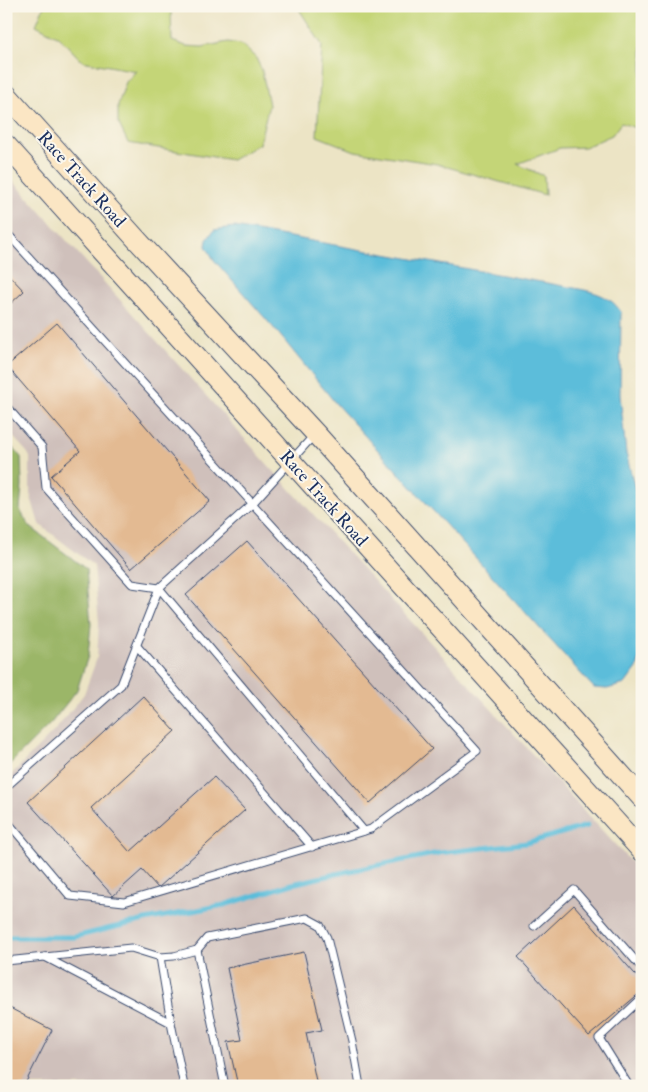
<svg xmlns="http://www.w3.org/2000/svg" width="648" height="1092" font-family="'IM FELL Double Pica',serif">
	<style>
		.industrial { fill: #cfc0bb }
		.green { fill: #c4d577; stroke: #70826a }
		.forest { fill: #9bb668; stroke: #5b7263 }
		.water { fill: #5bbdda; stroke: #3b769c }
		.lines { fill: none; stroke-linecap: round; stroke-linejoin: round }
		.stream { stroke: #5bbdda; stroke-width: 5 }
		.building { fill: #e3ba92 }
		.service-casing { stroke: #3a4a6d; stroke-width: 9 }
		.secondary-casing { stroke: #3a4a6d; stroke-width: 22 }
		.service { stroke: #fff; stroke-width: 7 }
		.secondary { stroke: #fbe6c4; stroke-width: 20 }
		.labels { text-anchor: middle; stroke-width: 4; stroke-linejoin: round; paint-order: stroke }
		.street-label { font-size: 18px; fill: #1b2f5e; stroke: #fbf7ec }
	</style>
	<rect width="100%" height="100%" fill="#fbf7ec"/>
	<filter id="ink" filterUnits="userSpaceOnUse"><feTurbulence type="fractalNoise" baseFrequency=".02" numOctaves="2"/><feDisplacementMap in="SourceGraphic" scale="10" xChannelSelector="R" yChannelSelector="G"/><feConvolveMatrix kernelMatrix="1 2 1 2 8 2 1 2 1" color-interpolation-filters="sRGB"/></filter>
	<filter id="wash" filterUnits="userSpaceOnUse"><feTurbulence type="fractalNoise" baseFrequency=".0096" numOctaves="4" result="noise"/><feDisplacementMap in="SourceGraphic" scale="20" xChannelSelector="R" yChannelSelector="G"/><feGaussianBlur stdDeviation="1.12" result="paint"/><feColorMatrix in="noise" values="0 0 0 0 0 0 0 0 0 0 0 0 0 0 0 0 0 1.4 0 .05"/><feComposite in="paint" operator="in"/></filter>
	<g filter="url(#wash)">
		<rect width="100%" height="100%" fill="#ece4c5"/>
		<polygon class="industrial" points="6,173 270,467 642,874 642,1086 6,1086 6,780 57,728 84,694 97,658 99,623 94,566 39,524 30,494 30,457 27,452 6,429"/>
		<g class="green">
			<polygon points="44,6 169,6 171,11 172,41 186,46 202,47 228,42 241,44 256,58 262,71 269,105 259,144 232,160 128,143 118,122 118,105 126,82 136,71 82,61 59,37 36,25"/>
			<polygon points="297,6 642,6 642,130 621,123 612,135 585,147 560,148 517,164 544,176 545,195 437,164 355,151 317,136 322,45"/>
		</g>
		<polygon class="forest" points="6,441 21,457 22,486 20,510 29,526 86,569 91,624 88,656 77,690 51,723 6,768"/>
		<path class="water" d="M234,227L569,287C589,291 609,293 621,312L620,395L626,453L636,493L642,545V650L637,668L625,684L607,689L594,688L337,405L279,334L214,260L206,246L207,240L214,230Z"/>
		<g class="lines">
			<polyline class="stream" points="6,937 74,937 145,920 224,905 292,884 340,873 439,853 526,843 587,826"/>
		</g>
		<g id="blocks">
			<g class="building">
				<polygon points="6,272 24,291 6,308"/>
				<polygon points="57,323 210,501 131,569 51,476 80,451 7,366"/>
				<polygon points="247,541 432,749 370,803 186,595"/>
				<polygon points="143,696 175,731 91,808 130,852 214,777 245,810 158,888 142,870 113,896 28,802"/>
				<polygon points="574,905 642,982 642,991 589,1036 518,957"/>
				<polygon points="304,952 322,1030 306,1033 317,1086 238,1086 228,1042 242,1040 227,968"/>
				<polygon points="6,1006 52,1030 24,1086 6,1086"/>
			</g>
		</g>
	</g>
	<g filter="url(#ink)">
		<use href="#blocks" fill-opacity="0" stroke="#3a4a6d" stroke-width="1"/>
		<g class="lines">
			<g class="service-casing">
				<g id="service">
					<polyline points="6,232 477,751 371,829 124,902 70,896 6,820"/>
					<polyline points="6,406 42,447 46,488 132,584 159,588 364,831"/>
					<polyline points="137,646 312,847"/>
					<polyline points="6,787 121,685 159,588 252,504 315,434"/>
					<polyline points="534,926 574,890 642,968"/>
					<polyline points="197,950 225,1086"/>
					<polyline points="45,957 171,1023"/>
					<polyline points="160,957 171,1023 184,1086"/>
					<polyline points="6,961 131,948 160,957 174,956 197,950 207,938 307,918 320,925 327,938 352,1041 360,1086"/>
					<polyline points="629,1086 599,1038 642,998"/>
				</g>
			</g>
			<g class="secondary-casing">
				<g id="secondary">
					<polyline points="6,94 138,241 316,434 642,798"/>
					<polyline points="6,145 642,851"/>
				</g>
			</g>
			<use href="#service" class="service"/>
			<use href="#secondary" class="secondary"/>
		</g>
	</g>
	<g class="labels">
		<g class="street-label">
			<text transform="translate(82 179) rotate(48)" y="6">Race Track Road</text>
			<text transform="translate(324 498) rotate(48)" y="6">Race Track Road</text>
		</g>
	</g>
	<rect width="648" height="1092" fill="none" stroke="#fbf7ec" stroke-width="25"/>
</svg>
